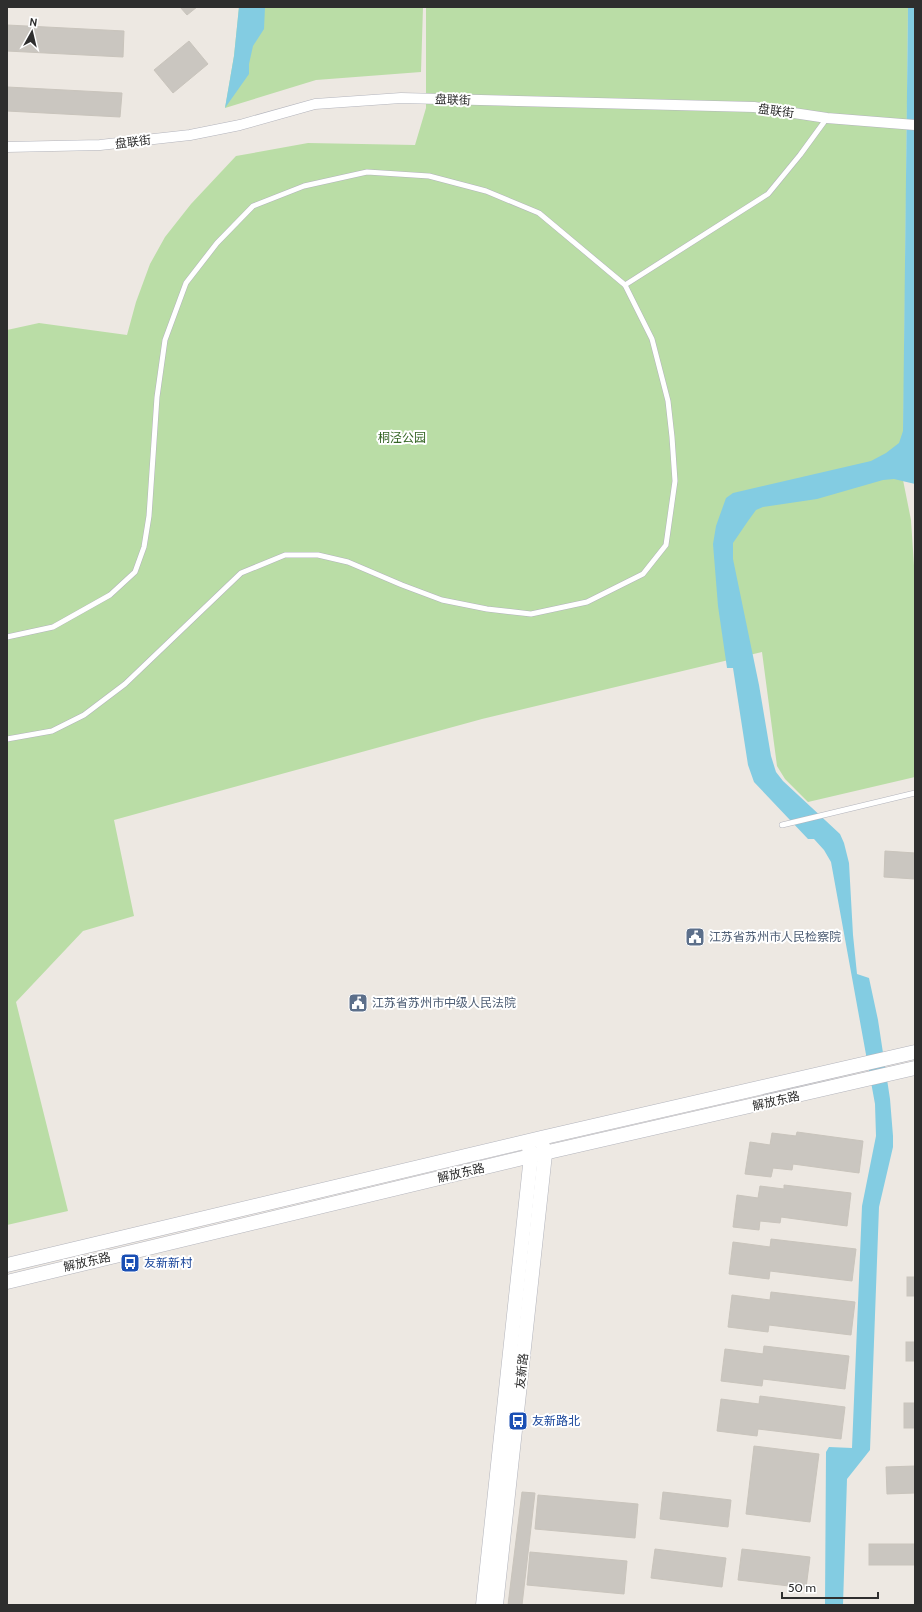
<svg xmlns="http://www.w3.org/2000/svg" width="922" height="1612" font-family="Cabin,'Noto Sans SC',sans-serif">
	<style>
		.green { fill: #badda6 }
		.water { fill: #83cce2 }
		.building { fill: #cac6c0; stroke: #c9c4bc }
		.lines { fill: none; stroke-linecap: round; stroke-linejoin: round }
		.lane-casing { stroke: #b3b4bc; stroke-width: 6 }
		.street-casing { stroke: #b3b4bc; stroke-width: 11 }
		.secondary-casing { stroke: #b3b4bc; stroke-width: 15 }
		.lane { stroke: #fff; stroke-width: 5 }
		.street { stroke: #fff; stroke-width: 10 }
		.secondary { stroke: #fff; stroke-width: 14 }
		.labels { text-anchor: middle; stroke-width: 4; stroke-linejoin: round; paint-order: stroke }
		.street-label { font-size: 12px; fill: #2e2e2e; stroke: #fff }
		.park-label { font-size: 12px; fill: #346424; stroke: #fff }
		.service-label { font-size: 12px; fill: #4e5e75; stroke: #fff; text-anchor: start }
		.transit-label { font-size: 12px; fill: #164399; stroke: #fff; text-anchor: start }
	</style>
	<rect width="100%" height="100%" fill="#ede8e2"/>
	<g class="green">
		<polygon points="239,7 423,7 421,72 316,80 225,108 234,56"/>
		<polygon points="426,7 908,7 903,480 911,520 915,581 915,777 808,802 785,779 777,766 762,652 482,719 114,820 134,916 83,931 16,1002 68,1211 7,1225 7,330 39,323 127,335 136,302 150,264 165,237 191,204 236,156 308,143 415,145 426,108"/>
	</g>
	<g class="water">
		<polygon points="239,7 265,7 264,29 253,46 249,64 249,74 225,108 234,56"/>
		<polygon points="908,7 915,7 915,484 894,479 883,480 817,499 763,507 756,510 748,521 733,543 733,559 759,685 771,756 776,772 783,781 840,834 844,843 849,863 853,935 857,974 869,978 878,1020 890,1099 893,1136 893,1147 879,1207 870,1450 847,1479 843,1605 825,1605 826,1452 829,1447 852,1448 862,1206 876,1136 875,1104 831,862 824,850 814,839 808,839 754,782 748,765 733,668 727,668 718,606 713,544 716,526 726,498 733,493 871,461 886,453 899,443 903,431"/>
	</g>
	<g class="building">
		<polygon points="180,7 197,7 187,15"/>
		<polygon points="7,25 124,31 123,57 7,51"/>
		<polygon points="189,41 208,64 173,93 154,70"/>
		<polygon points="7,87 122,93 120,117 7,111"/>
		<polygon points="885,851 915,853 915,879 884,877"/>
		<polygon points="797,1132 863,1141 859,1173 793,1164 792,1170 773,1168 771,1177 745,1174 750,1142 770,1145 772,1133 796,1136"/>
		<polygon points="784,1185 851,1193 847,1226 781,1217 780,1223 760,1221 759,1230 733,1227 737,1195 758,1198 760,1186 784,1189"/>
		<polygon points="771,1239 856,1249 852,1281 770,1271 769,1279 729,1274 733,1242 770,1247"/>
		<rect x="907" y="1277" width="8" height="19"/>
		<polygon points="771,1292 855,1302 851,1335 769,1325 768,1332 728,1327 732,1295 770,1300"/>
		<rect x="906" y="1342" width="9" height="19"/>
		<polygon points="764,1346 849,1356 845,1389 763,1379 762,1386 721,1381 725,1349 763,1354"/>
		<polygon points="760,1396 845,1407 841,1439 758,1429 757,1436 717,1431 721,1399 759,1404"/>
		<rect x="904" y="1403" width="11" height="25"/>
		<polygon points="754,1446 819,1454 810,1522 746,1514"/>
		<polygon points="915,1466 915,1493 887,1494 886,1467"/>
		<polygon points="522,1492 535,1493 522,1605 508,1605"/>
		<polygon points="663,1492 731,1500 728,1527 660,1519"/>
		<polygon points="538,1495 638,1504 635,1538 535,1529"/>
		<rect x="869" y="1544" width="46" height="21"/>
		<polygon points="655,1549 726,1558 722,1587 651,1578"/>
		<polygon points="742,1549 810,1557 806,1588 738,1580"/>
		<polygon points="530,1552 627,1561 624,1594 527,1585"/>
	</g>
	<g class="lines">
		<g class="lane-casing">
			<g id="lane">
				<polyline points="625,285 768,194 800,155 827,118"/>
				<polyline points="7,637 53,627 110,595 135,572 144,547 149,516 157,397 165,340 186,283 217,243 253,206 304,186 367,172 429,176 486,191 539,213 625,285 652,339 668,401 672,437 675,481 666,545 643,574 587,602 531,614 487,609 442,600 402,585 348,562 318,555 285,555 241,573 125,684 84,715 52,731 7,739"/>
				<polyline points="782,825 915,793"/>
			</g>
		</g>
		<g class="street-casing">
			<polyline id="street" points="7,147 100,145 190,135 240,125 315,104 401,98 754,107 827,118 915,125"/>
		</g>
		<g class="secondary-casing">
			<g id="secondary">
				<polyline points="7,1265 541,1138 915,1052"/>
				<polyline points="7,1282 531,1156 915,1068"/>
				<polyline points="483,1605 531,1156 529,1148"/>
				<polyline points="496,1605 545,1154 543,1146"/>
			</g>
		</g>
		<use href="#lane" class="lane"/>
		<use href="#street" class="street"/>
		<use href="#secondary" class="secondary"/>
	</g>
	<defs>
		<g id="civic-square" transform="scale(1)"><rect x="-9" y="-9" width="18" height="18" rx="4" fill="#5c6f8a" stroke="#fff"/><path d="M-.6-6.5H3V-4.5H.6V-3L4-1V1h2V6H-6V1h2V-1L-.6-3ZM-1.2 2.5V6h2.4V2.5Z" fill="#fff"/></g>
		<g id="bus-square" transform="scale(1)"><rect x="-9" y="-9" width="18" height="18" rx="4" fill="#1a4fb4" stroke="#fff"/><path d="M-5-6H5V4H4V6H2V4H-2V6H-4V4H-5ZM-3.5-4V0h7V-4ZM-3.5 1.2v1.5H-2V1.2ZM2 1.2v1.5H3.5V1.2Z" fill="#fff"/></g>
	</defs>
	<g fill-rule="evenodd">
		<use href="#civic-square" x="695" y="937"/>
		<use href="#civic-square" x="358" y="1003"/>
		<use href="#bus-square" x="130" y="1263"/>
		<use href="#bus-square" x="518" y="1421"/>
	</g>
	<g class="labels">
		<g class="street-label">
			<text transform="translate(453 100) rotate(2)" y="4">盘联街</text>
			<text transform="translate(776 111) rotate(8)" y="4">盘联街</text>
			<text transform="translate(133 142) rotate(-7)" y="4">盘联街</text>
			<text transform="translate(776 1101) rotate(-13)" y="4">解放东路</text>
			<text transform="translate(461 1173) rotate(-13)" y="4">解放东路</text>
			<text transform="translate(87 1262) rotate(-13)" y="4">解放东路</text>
			<text transform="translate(522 1371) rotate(-84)" y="4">友新路</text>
		</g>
		<g class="park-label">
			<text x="402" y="442">桐泾公园</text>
		</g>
		<g class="service-label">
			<text x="709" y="941">江苏省苏州市人民检察院</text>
			<text x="372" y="1007">江苏省苏州市中级人民法院</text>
		</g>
		<g class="transit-label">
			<text x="144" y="1267">友新新村</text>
			<text x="532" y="1425">友新路北</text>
		</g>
	</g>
	<rect width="922" height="1612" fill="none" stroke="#2e2e2e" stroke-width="16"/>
	<g transform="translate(32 32) rotate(8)" stroke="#ffffff" stroke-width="3" paint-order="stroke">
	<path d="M0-3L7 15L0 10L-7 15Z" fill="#2e2e2e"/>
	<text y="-6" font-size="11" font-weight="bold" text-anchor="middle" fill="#2e2e2e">N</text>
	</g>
	<path d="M782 1592v6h96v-6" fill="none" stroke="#2e2e2e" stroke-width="2"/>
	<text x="788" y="1592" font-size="12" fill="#2e2e2e" stroke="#ffffff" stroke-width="3" paint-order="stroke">50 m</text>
</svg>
